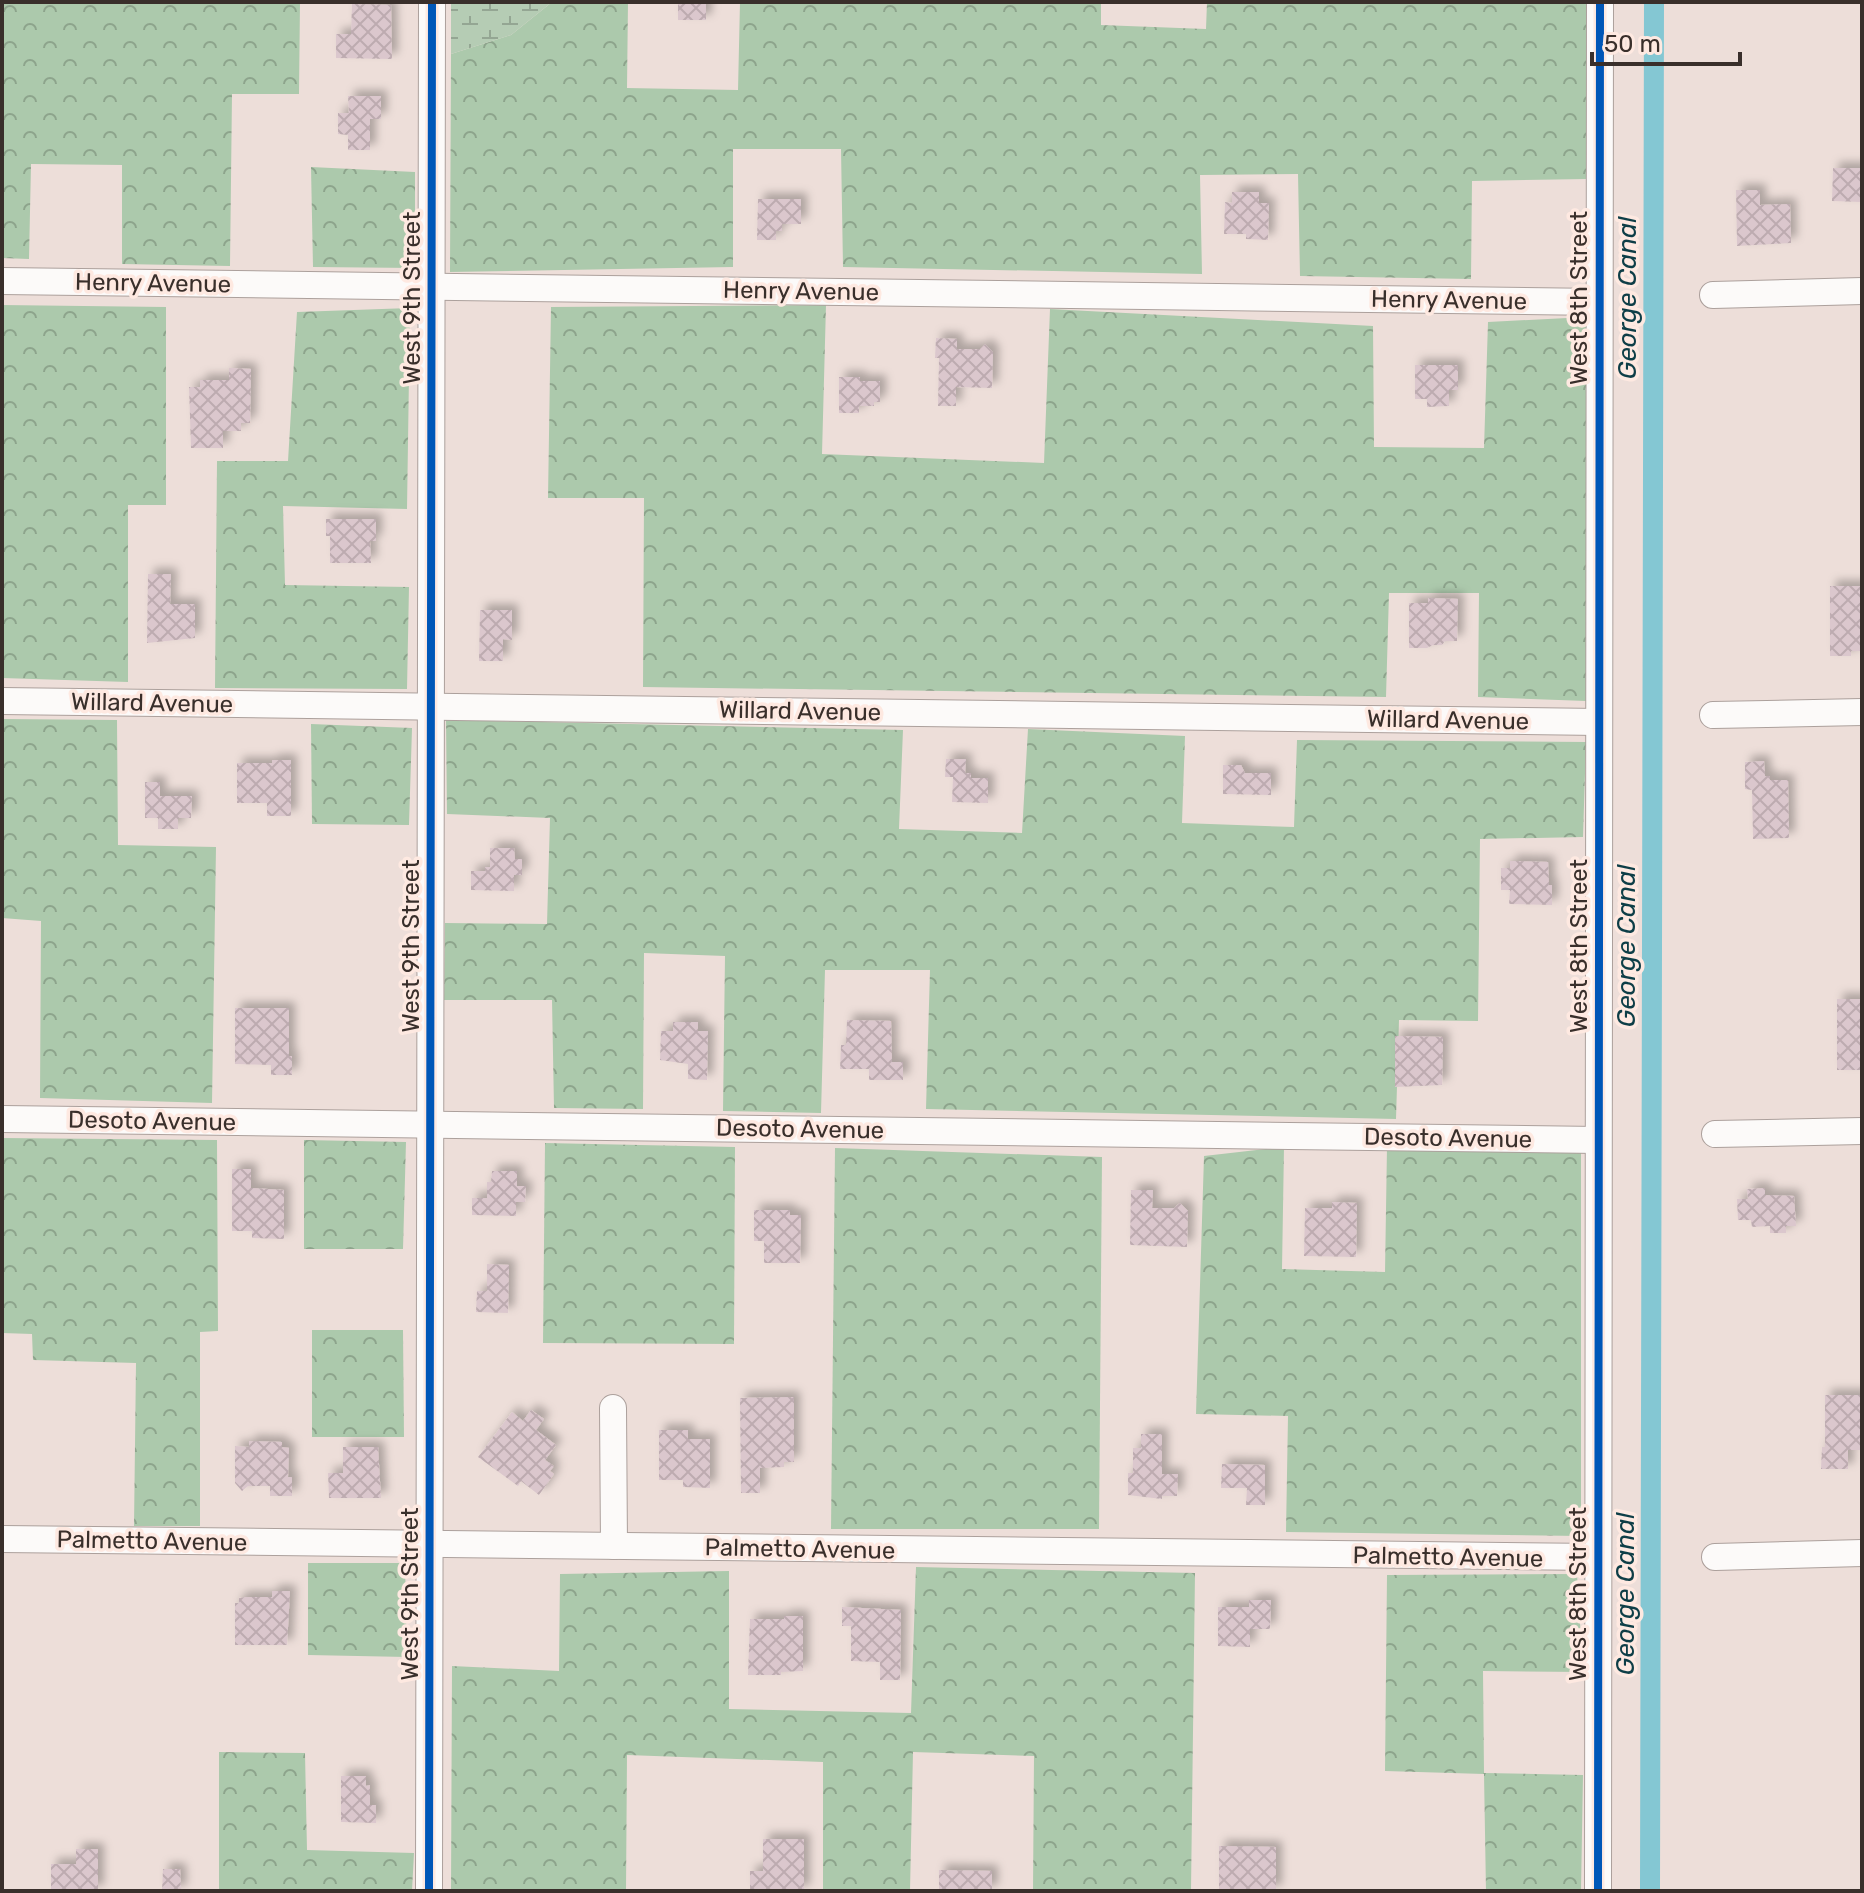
<svg xmlns="http://www.w3.org/2000/svg" width="1864" height="1893" font-family="Rubik,sans-serif">
	<style>
		.forest { fill: url(#forest-crowns) }
		.wetland { fill: url(#wetland-marsh) }
		.lines { fill: none; stroke-linecap: round; stroke-linejoin: round }
		.canal { stroke: #84c7d3; stroke-width: 20 }
		.building { fill: url(#building-cross-hatch); filter: url(#shadow) }
		.minor-casing { stroke: #aca09c; stroke-width: 28 }
		.minor { stroke: #fcfaf9; stroke-width: 26 }
		.cycleway-casing { stroke: #fee9e1; stroke-width: 13 }
		.cycleway { stroke: #0057b8; stroke-width: 8 }
		.labels { text-anchor: middle; stroke-width: 7; stroke-linejoin: round; paint-order: stroke }
		.street-label { font-size: 24px; fill: #392f2b; stroke: #fee9e1 }
		.water-label { font-size: 26px; font-style: italic; fill: #0e3e47; stroke: #fee9e1 }
	</style>
	<defs>
		<pattern id="forest-crowns" width="20" height="18" patternUnits="userSpaceOnUse" patternTransform="scale(2)"><rect width="20" height="18" fill="#acc9ac"/><path d="M2 6a3 3 0 1 1 6 0M12 15a3 3 0 1 1 6 0" fill="none" stroke="#8da48c"/></pattern>
		<pattern id="wetland-marsh" width="20" height="14" patternUnits="userSpaceOnUse" patternTransform="scale(2)"><rect width="20" height="14" fill="#b5ccb4"/><path d="M1 5h8M5 5V1M11 12h8M15 12V8" fill="none" stroke="#94a693"/></pattern>
		<pattern id="building-cross-hatch" width="8" height="8" patternUnits="userSpaceOnUse" patternTransform="scale(2)"><rect width="8" height="8" fill="#dbc7cd"/><path d="M0 0l8 8M0 8l8-8" fill="none" stroke="#bdabb0"/></pattern>
		<filter id="shadow"><feDropShadow dx="6" dy="-6" stdDeviation="4" flood-color="#0004"/></filter>
	</defs>
	<rect width="100%" height="100%" fill="#edded9"/>
	<g class="forest">
		<polygon points="2,2 300,2 299,94 232,94 230,266 122,264 122,165 31,164 29,259 2,258"/>
		<polygon points="552,2 628,2 627,88 738,90 740,2 1101,2 1101,25 1206,29 1207,2 1587,2 1587,179 1472,181 1471,279 1300,276 1298,174 1200,175 1202,274 843,267 841,149 733,149 733,267 450,272 451,54 511,35"/>
		<polygon points="311,167 415,172 415,268 313,267"/>
		<polygon points="2,305 166,307 166,505 128,505 128,682 2,678"/>
		<polygon points="826,305 822,454 1044,463 1050,309 1373,326 1374,447 1484,448 1488,322 1586,317 1586,701 1478,697 1479,593 1389,593 1386,697 643,687 644,498 548,498 551,307"/>
		<polygon points="410,308 407,509 283,506 285,585 409,587 407,689 215,688 217,461 288,461 297,312"/>
		<polygon points="2,719 117,720 118,845 216,847 212,1103 40,1098 41,921 2,918"/>
		<polygon points="446,720 903,730 899,829 1022,833 1028,729 1185,736 1182,823 1294,827 1297,740 1586,742 1583,837 1480,839 1478,1021 1399,1020 1396,1119 926,1109 930,970 825,970 821,1113 723,1111 725,956 644,953 643,1109 554,1108 552,1000 444,1000 445,923 547,924 550,818 447,814"/>
		<polygon points="311,724 412,728 409,825 312,824"/>
		<polygon points="2,1138 217,1140 218,1331 200,1332 200,1526 134,1526 136,1363 33,1360 32,1334 2,1333"/>
		<polygon points="304,1140 406,1142 403,1249 304,1249"/>
		<polygon points="545,1143 735,1147 734,1344 543,1343"/>
		<polygon points="1284,1147 1282,1269 1385,1272 1387,1147 1581,1151 1581,1536 1286,1532 1288,1416 1196,1414 1204,1156"/>
		<polygon points="835,1148 1102,1157 1099,1529 831,1529"/>
		<polygon points="312,1330 403,1330 404,1437 312,1437"/>
		<polygon points="308,1563 405,1563 407,1657 308,1655"/>
		<polygon points="916,1567 1195,1573 1191,1891 1033,1891 1034,1756 913,1752 910,1891 823,1891 823,1762 627,1755 626,1891 451,1891 452,1666 559,1671 560,1574 729,1571 729,1709 911,1713"/>
		<polygon points="1577,1574 1583,1672 1483,1671 1484,1773 1583,1775 1581,1891 1486,1891 1484,1774 1385,1771 1387,1575"/>
		<polygon points="219,1752 305,1753 307,1850 414,1853 412,1891 219,1891"/>
	</g>
	<polygon class="wetland" points="451,2 552,2 511,35 451,54"/>
	<g class="lines">
		<polyline class="canal" points="1650,1891 1654,2"/>
	</g>
	<g class="building">
		<rect x="678" y="2" width="28" height="18"/>
		<polygon points="352,4 391,5 392,59 336,58 336,34 351,34"/>
		<polygon points="348,96 381,96 381,119 370,119 370,150 348,150 348,135 338,134 338,113 349,113"/>
		<polygon points="1833,168 1862,168 1862,202 1832,201"/>
		<polygon points="1736,190 1760,190 1760,205 1790,204 1791,243 1737,246"/>
		<polygon points="1232,192 1259,192 1259,203 1269,203 1268,240 1246,239 1246,234 1224,234 1225,202 1232,203"/>
		<polygon points="758,199 801,199 801,224 782,224 782,231 776,231 776,240 757,240"/>
		<polygon points="936,338 957,339 957,349 980,349 985,344 993,352 992,388 956,387 956,406 938,406 939,358 935,358"/>
		<polygon points="1415,365 1458,365 1458,390 1449,390 1449,406 1427,407 1427,399 1415,399"/>
		<polygon points="229,368 251,369 250,423 241,423 241,431 223,431 223,448 191,448 189,387 200,387 200,380 229,380"/>
		<polygon points="839,377 860,377 860,381 880,381 880,402 874,402 874,406 859,406 859,413 839,413"/>
		<polygon points="326,519 376,519 376,541 370,541 371,563 330,563 330,536 326,536"/>
		<polygon points="148,574 171,574 170,604 195,604 195,638 147,643"/>
		<polygon points="1830,586 1862,586 1862,651 1851,651 1851,656 1830,656"/>
		<polygon points="1428,598 1458,599 1457,641 1445,641 1442,645 1433,645 1427,648 1409,648 1409,603 1428,603"/>
		<polygon points="480,610 512,610 512,640 503,639 503,661 479,661"/>
		<polygon points="946,759 966,759 965,773 971,773 971,778 988,778 988,803 952,802 953,777 945,777"/>
		<polygon points="272,760 291,760 291,816 267,816 267,803 237,803 237,763 272,763"/>
		<polygon points="1764,761 1765,776 1770,776 1770,780 1788,780 1789,838 1753,839 1752,790 1745,789 1745,762"/>
		<polygon points="1223,765 1241,765 1245,773 1271,773 1271,795 1223,794"/>
		<polygon points="145,782 160,782 160,796 192,796 191,818 178,818 178,829 158,829 158,818 145,818"/>
		<polygon points="490,848 514,848 515,859 522,859 522,875 514,875 514,891 471,890 471,871 485,871 485,867 490,867"/>
		<polygon points="1510,861 1548,862 1549,885 1552,885 1552,905 1509,904 1510,890 1501,890 1501,868 1510,868"/>
		<rect x="1837" y="999" width="25" height="71"/>
		<polygon points="235,1008 289,1008 289,1056 292,1056 292,1075 271,1075 271,1065 235,1064"/>
		<polygon points="847,1020 891,1021 892,1062 903,1062 903,1080 869,1080 869,1069 840,1069 841,1045 846,1045"/>
		<polygon points="673,1022 698,1022 698,1031 708,1031 707,1080 688,1079 688,1064 660,1060 661,1031 673,1031"/>
		<polygon points="1395,1036 1443,1037 1442,1085 1395,1087"/>
		<polygon points="232,1169 251,1169 251,1188 284,1190 284,1239 252,1238 252,1231 232,1231"/>
		<polygon points="492,1171 517,1171 517,1186 526,1186 525,1202 516,1202 516,1216 472,1215 472,1198 487,1198 487,1182 491,1182"/>
		<polygon points="1765,1188 1765,1195 1794,1196 1796,1226 1786,1226 1786,1233 1770,1233 1770,1226 1752,1227 1751,1220 1738,1220 1737,1199 1748,1199 1747,1189"/>
		<polygon points="1131,1190 1153,1190 1152,1208 1174,1208 1180,1203 1188,1211 1187,1247 1130,1245"/>
		<polygon points="1332,1202 1357,1203 1356,1257 1304,1256 1305,1208 1332,1208"/>
		<polygon points="754,1210 790,1210 790,1215 801,1215 800,1263 764,1263 764,1241 754,1241"/>
		<polygon points="487,1264 509,1265 508,1313 476,1312 477,1291 487,1291"/>
		<polygon points="1825,1395 1862,1395 1862,1450 1848,1450 1848,1469 1821,1469 1822,1447 1825,1447"/>
		<polygon points="794,1397 794,1462 784,1462 784,1467 760,1468 760,1493 741,1493 740,1398"/>
		<polygon points="531,1410 544,1419 536,1430 556,1445 545,1460 554,1466 550,1471 554,1474 539,1495 521,1481 518,1486 478,1457 512,1412 523,1421"/>
		<polygon points="659,1430 688,1430 688,1439 710,1439 710,1488 683,1487 683,1480 659,1480"/>
		<polygon points="1141,1434 1162,1434 1162,1474 1178,1474 1177,1496 1162,1496 1162,1499 1128,1495 1128,1473 1133,1473 1133,1448 1141,1448"/>
		<polygon points="249,1441 282,1442 282,1447 289,1448 288,1477 292,1477 292,1496 270,1496 270,1486 248,1486 242,1491 235,1483 235,1446 249,1447"/>
		<polygon points="343,1447 378,1447 381,1498 329,1498 328,1473 343,1473"/>
		<polygon points="1222,1464 1265,1465 1265,1505 1246,1505 1247,1488 1221,1488"/>
		<polygon points="272,1591 290,1591 287,1645 235,1645 235,1603 239,1603 239,1598 246,1597 272,1597"/>
		<polygon points="1249,1600 1271,1600 1270,1629 1250,1629 1250,1647 1218,1646 1218,1607 1249,1607"/>
		<polygon points="842,1607 901,1610 900,1680 880,1680 880,1662 851,1661 851,1626 842,1626"/>
		<polygon points="784,1616 803,1616 803,1671 781,1672 781,1675 748,1675 750,1619 784,1619"/>
		<polygon points="341,1776 366,1776 366,1786 370,1785 370,1805 376,1805 376,1823 341,1822"/>
		<polygon points="763,1839 804,1839 804,1891 750,1891 750,1871 763,1871"/>
		<polygon points="1219,1846 1276,1847 1276,1891 1219,1891"/>
		<polygon points="76,1849 98,1849 98,1891 51,1890 51,1864 76,1864"/>
		<polygon points="163,1869 180,1869 181,1891 162,1891"/>
		<polygon points="939,1870 992,1871 992,1891 939,1891"/>
	</g>
	<g class="lines">
		<g class="minor-casing">
			<g id="minor">
				<polyline points="2,281 1599,302"/>
				<polyline points="1713,295 1862,291"/>
				<polyline points="2,701 1599,722"/>
				<polyline points="1713,715 1862,712"/>
				<polyline points="2,1119 1598,1140"/>
				<polyline points="1715,1134 1862,1131"/>
				<polyline points="613,1408 614,1546"/>
				<polyline points="2,1539 1598,1557"/>
				<polyline points="1715,1557 1862,1553"/>
				<polyline points="429,1891 432,2"/>
				<polyline points="1598,1891 1600,2"/>
			</g>
		</g>
		<use href="#minor" class="minor"/>
		<g class="cycleway-casing">
			<g id="cycleway">
				<polyline points="429,1891 432,2"/>
				<polyline points="1598,1891 1600,2"/>
			</g>
		</g>
		<use href="#cycleway" class="cycleway"/>
	</g>
	<g class="labels">
		<g class="street-label">
			<text transform="translate(153 283) rotate(1)" y="8">Henry Avenue</text>
			<text transform="translate(801 291) rotate(1)" y="8">Henry Avenue</text>
			<text transform="translate(412 298) rotate(-90)" y="8">West 9th Street</text>
			<text transform="translate(1579 298) rotate(-90)" y="8">West 8th Street</text>
			<text transform="translate(1449 300) rotate(1)" y="8">Henry Avenue</text>
			<text transform="translate(152 703) rotate(1)" y="8">Willard Avenue</text>
			<text transform="translate(800 711) rotate(1)" y="8">Willard Avenue</text>
			<text transform="translate(1448 720) rotate(1)" y="8">Willard Avenue</text>
			<text transform="translate(411 946) rotate(-90)" y="8">West 9th Street</text>
			<text transform="translate(1579 946) rotate(-90)" y="8">West 8th Street</text>
			<text transform="translate(152 1121) rotate(1)" y="8">Desoto Avenue</text>
			<text transform="translate(800 1129) rotate(1)" y="8">Desoto Avenue</text>
			<text transform="translate(1448 1138) rotate(1)" y="8">Desoto Avenue</text>
			<text transform="translate(152 1541) rotate(1)" y="8">Palmetto Avenue</text>
			<text transform="translate(800 1549) rotate(1)" y="8">Palmetto Avenue</text>
			<text transform="translate(1448 1557) rotate(1)" y="8">Palmetto Avenue</text>
			<text transform="translate(410 1594) rotate(-90)" y="8">West 9th Street</text>
			<text transform="translate(1578 1594) rotate(-90)" y="8">West 8th Street</text>
		</g>
		<g class="water-label">
			<text transform="translate(1627 298) rotate(-90)" y="9">George Canal</text>
			<text transform="translate(1626 946) rotate(-90)" y="9">George Canal</text>
			<text transform="translate(1625 1594) rotate(-90)" y="9">George Canal</text>
		</g>
	</g>
	<rect width="1864" height="1893" fill="none" stroke="#392f2b" stroke-width="8"/>
	<path d="M1592 52v12h148v-12" fill="none" stroke="#392f2b" stroke-width="4"/>
	<text x="1604" y="52" font-size="24" fill="#392f2b" stroke="#fee9e1" stroke-width="6" paint-order="stroke">50 m</text>
</svg>
